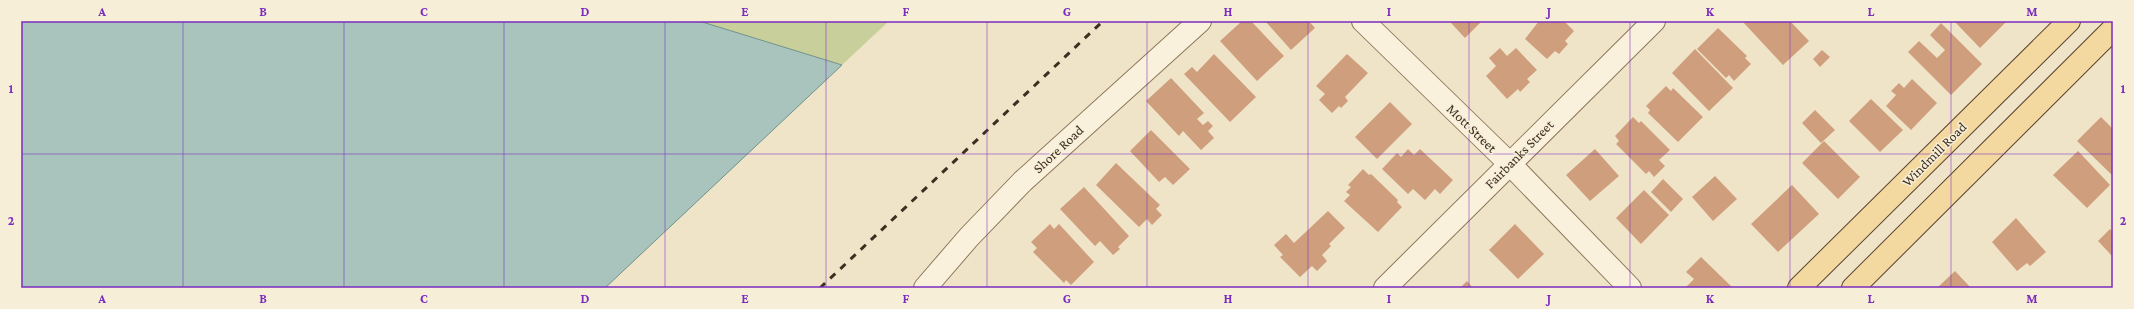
<svg xmlns="http://www.w3.org/2000/svg" width="2134" height="309" font-family="'Crimson Pro',serif">
	<style>
		.green { fill: #c9cf9b }
		.water { fill: #a9c4bc; stroke: #6f938a }
		.building { fill: #cf9f7d }
		.lines { fill: none; stroke-linecap: round; stroke-linejoin: round }
		.minor-casing { stroke: #8d765c; stroke-width: 24 }
		.major-casing { stroke: #5b4430; stroke-width: 24 }
		.minor { stroke: #faf1dc; stroke-width: 22 }
		.major { stroke: #f3d9a0; stroke-width: 22 }
		.rail { stroke: #3d2e20; stroke-width: 3; stroke-dasharray: 7 7; stroke-linecap: butt }
		.grid { fill: none; stroke: #7b2cbf; stroke-width: 1; stroke-opacity: 0.55 }
		.labels { text-anchor: middle; stroke-width: 3; stroke-linejoin: round; paint-order: stroke }
		.street-label { font-size: 14px; fill: #3d2e20; stroke: #f7eed8 }
		.neatline { fill: none; stroke: #7b2cbf; stroke-width: 1.5 }
		.grid-label { font-size: 13px; text-anchor: middle; font-weight: bold; fill: #7b2cbf }
	</style>
	<rect width="100%" height="100%" fill="#f0e4c8"/>
	<polygon class="green" points="699,21 889,21 842,65"/>
	<polygon class="water" points="21,21 699,21 842,65 605,288 21,288"/>
	<g class="building">
		<polygon points="1242,21 1251,21 1284,56 1257,81 1220,41"/>
		<polygon points="1265,21 1309,21 1315,28 1291,50"/>
		<polygon points="1453,21 1482,21 1465,38 1451,23"/>
		<polygon points="1539,21 1564,21 1574,31 1565,41 1568,44 1559,54 1555,51 1547,59 1525,39"/>
		<polygon points="1742,21 1790,21 1809,41 1783,65"/>
		<polygon points="1954,21 2007,21 1980,48"/>
		<polygon points="1941,23 1982,64 1951,95 1908,52 1919,41 1937,58 1945,50 1930,35"/>
		<polygon points="1718,28 1747,56 1745,58 1751,64 1734,81 1729,75 1726,78 1697,49"/>
		<polygon points="1500,48 1507,56 1516,48 1537,70 1527,79 1530,82 1520,92 1518,89 1507,99 1486,76 1496,66 1489,58"/>
		<polygon points="1695,49 1733,88 1709,111 1672,73"/>
		<polygon points="1822,50 1830,57 1820,67 1813,59"/>
		<polygon points="1214,54 1256,97 1230,122 1184,74 1192,67 1197,72"/>
		<polygon points="1347,54 1368,73 1345,97 1348,101 1341,108 1339,106 1332,113 1319,100 1325,94 1316,86"/>
		<polygon points="1171,78 1204,113 1197,119 1203,125 1208,121 1213,126 1208,131 1214,138 1201,150 1183,131 1179,136 1146,101"/>
		<polygon points="1912,79 1937,103 1911,130 1886,106 1896,95 1891,91 1899,83 1904,88"/>
		<polygon points="1666,86 1671,91 1673,88 1703,117 1678,142 1648,113 1650,110 1646,106"/>
		<polygon points="1871,99 1903,130 1880,152 1849,121"/>
		<polygon points="1390,102 1412,124 1377,159 1355,137"/>
		<polygon points="1815,110 1835,130 1821,143 1802,123"/>
		<polygon points="1633,117 1639,123 1641,121 1670,150 1659,160 1665,166 1654,177 1649,171 1646,174 1616,144 1619,141 1615,136"/>
		<polygon points="2101,117 2113,129 2113,176 2077,141"/>
		<polygon points="1151,130 1190,169 1173,185 1165,177 1159,182 1130,151"/>
		<polygon points="1824,141 1860,177 1838,199 1802,163"/>
		<polygon points="1408,149 1414,155 1420,149 1453,180 1440,194 1435,189 1425,200 1413,189 1408,194 1382,169 1397,153 1401,157"/>
		<polygon points="1595,149 1619,176 1590,201 1566,175"/>
		<polygon points="2078,151 2110,185 2087,208 2053,175"/>
		<polygon points="1116,163 1160,205 1156,209 1162,215 1152,225 1147,219 1139,227 1096,185"/>
		<polygon points="1363,169 1369,175 1371,174 1398,200 1397,202 1402,207 1378,232 1344,201 1350,195 1346,192 1351,187 1348,185"/>
		<polygon points="1715,176 1737,199 1713,221 1692,197"/>
		<polygon points="1663,179 1683,199 1671,212 1651,192"/>
		<polygon points="1792,185 1819,214 1778,252 1751,224"/>
		<polygon points="1084,187 1129,236 1118,247 1120,249 1113,255 1100,241 1095,246 1060,209"/>
		<polygon points="1644,190 1669,215 1641,244 1616,218"/>
		<polygon points="1328,211 1345,228 1329,244 1331,246 1322,255 1327,261 1317,271 1312,266 1300,277 1280,257 1283,255 1274,245 1286,234 1294,243"/>
		<polygon points="2016,218 2046,252 2030,266 2027,263 2017,271 1992,242"/>
		<polygon points="1050,224 1054,229 1059,224 1094,262 1071,285 1066,280 1064,283 1033,252 1037,248 1031,242"/>
		<polygon points="1515,224 1544,254 1518,279 1489,250"/>
		<polygon points="2110,229 2113,232 2113,257 2098,241"/>
		<polygon points="1701,257 1733,288 1685,288 1694,279 1686,272"/>
		<polygon points="1955,271 1971,288 1937,288"/>
		<polygon points="1467,281 1473,288 1460,288"/>
	</g>
	<g class="lines">
		<g class="minor-casing">
			<g id="minor">
				<polyline points="1363,21 1509,163 1630,288"/>
				<polyline points="925,288 969,237 1023,181 1200,21"/>
				<polyline points="1385,288 1654,21"/>
			</g>
		</g>
		<g class="major-casing">
			<g id="major">
				<polyline points="1799,288 2069,21"/>
				<polyline points="1853,288 2113,29"/>
			</g>
		</g>
		<use href="#minor" class="minor"/>
		<use href="#major" class="major"/>
		<polyline class="rail" points="820,288 1103,21"/>
	</g>
	<path class="grid" d="M183,21V288M344,21V288M504,21V288M665,21V288M826,21V288M987,21V288M1147,21V288M1308,21V288M1469,21V288M1630,21V288M1790,21V288M1951,21V288M21,154H2113"/>
	<g class="labels">
		<g class="street-label">
			<text transform="translate(1472 128) rotate(44)" y="5">Mott Street</text>
			<text transform="translate(1058 149) rotate(-43)" y="5">Shore Road</text>
			<text transform="translate(1519 154) rotate(-45)" y="5">Fairbanks Street</text>
			<text transform="translate(1934 154) rotate(-45)" y="5">Windmill Road</text>
		</g>
	</g>
	<rect width="2134" height="309" fill="none" stroke="#f7eed8" stroke-width="44"/>
	<rect x="22" y="22" width="2090" height="265" class="neatline"/>
	<g class="grid-label">
		<text x="102" y="16">A</text>
		<text x="263" y="16">B</text>
		<text x="424" y="16">C</text>
		<text x="585" y="16">D</text>
		<text x="745" y="16">E</text>
		<text x="906" y="16">F</text>
		<text x="1067" y="16">G</text>
		<text x="1228" y="16">H</text>
		<text x="1389" y="16">I</text>
		<text x="1549" y="16">J</text>
		<text x="1710" y="16">K</text>
		<text x="1871" y="16">L</text>
		<text x="2032" y="16">M</text>
		<text x="11" y="93">1</text>
		<text x="2123" y="93">1</text>
		<text x="11" y="225">2</text>
		<text x="2123" y="225">2</text>
		<text x="102" y="303">A</text>
		<text x="263" y="303">B</text>
		<text x="424" y="303">C</text>
		<text x="585" y="303">D</text>
		<text x="745" y="303">E</text>
		<text x="906" y="303">F</text>
		<text x="1067" y="303">G</text>
		<text x="1228" y="303">H</text>
		<text x="1389" y="303">I</text>
		<text x="1549" y="303">J</text>
		<text x="1710" y="303">K</text>
		<text x="1871" y="303">L</text>
		<text x="2032" y="303">M</text>
	</g>
</svg>
